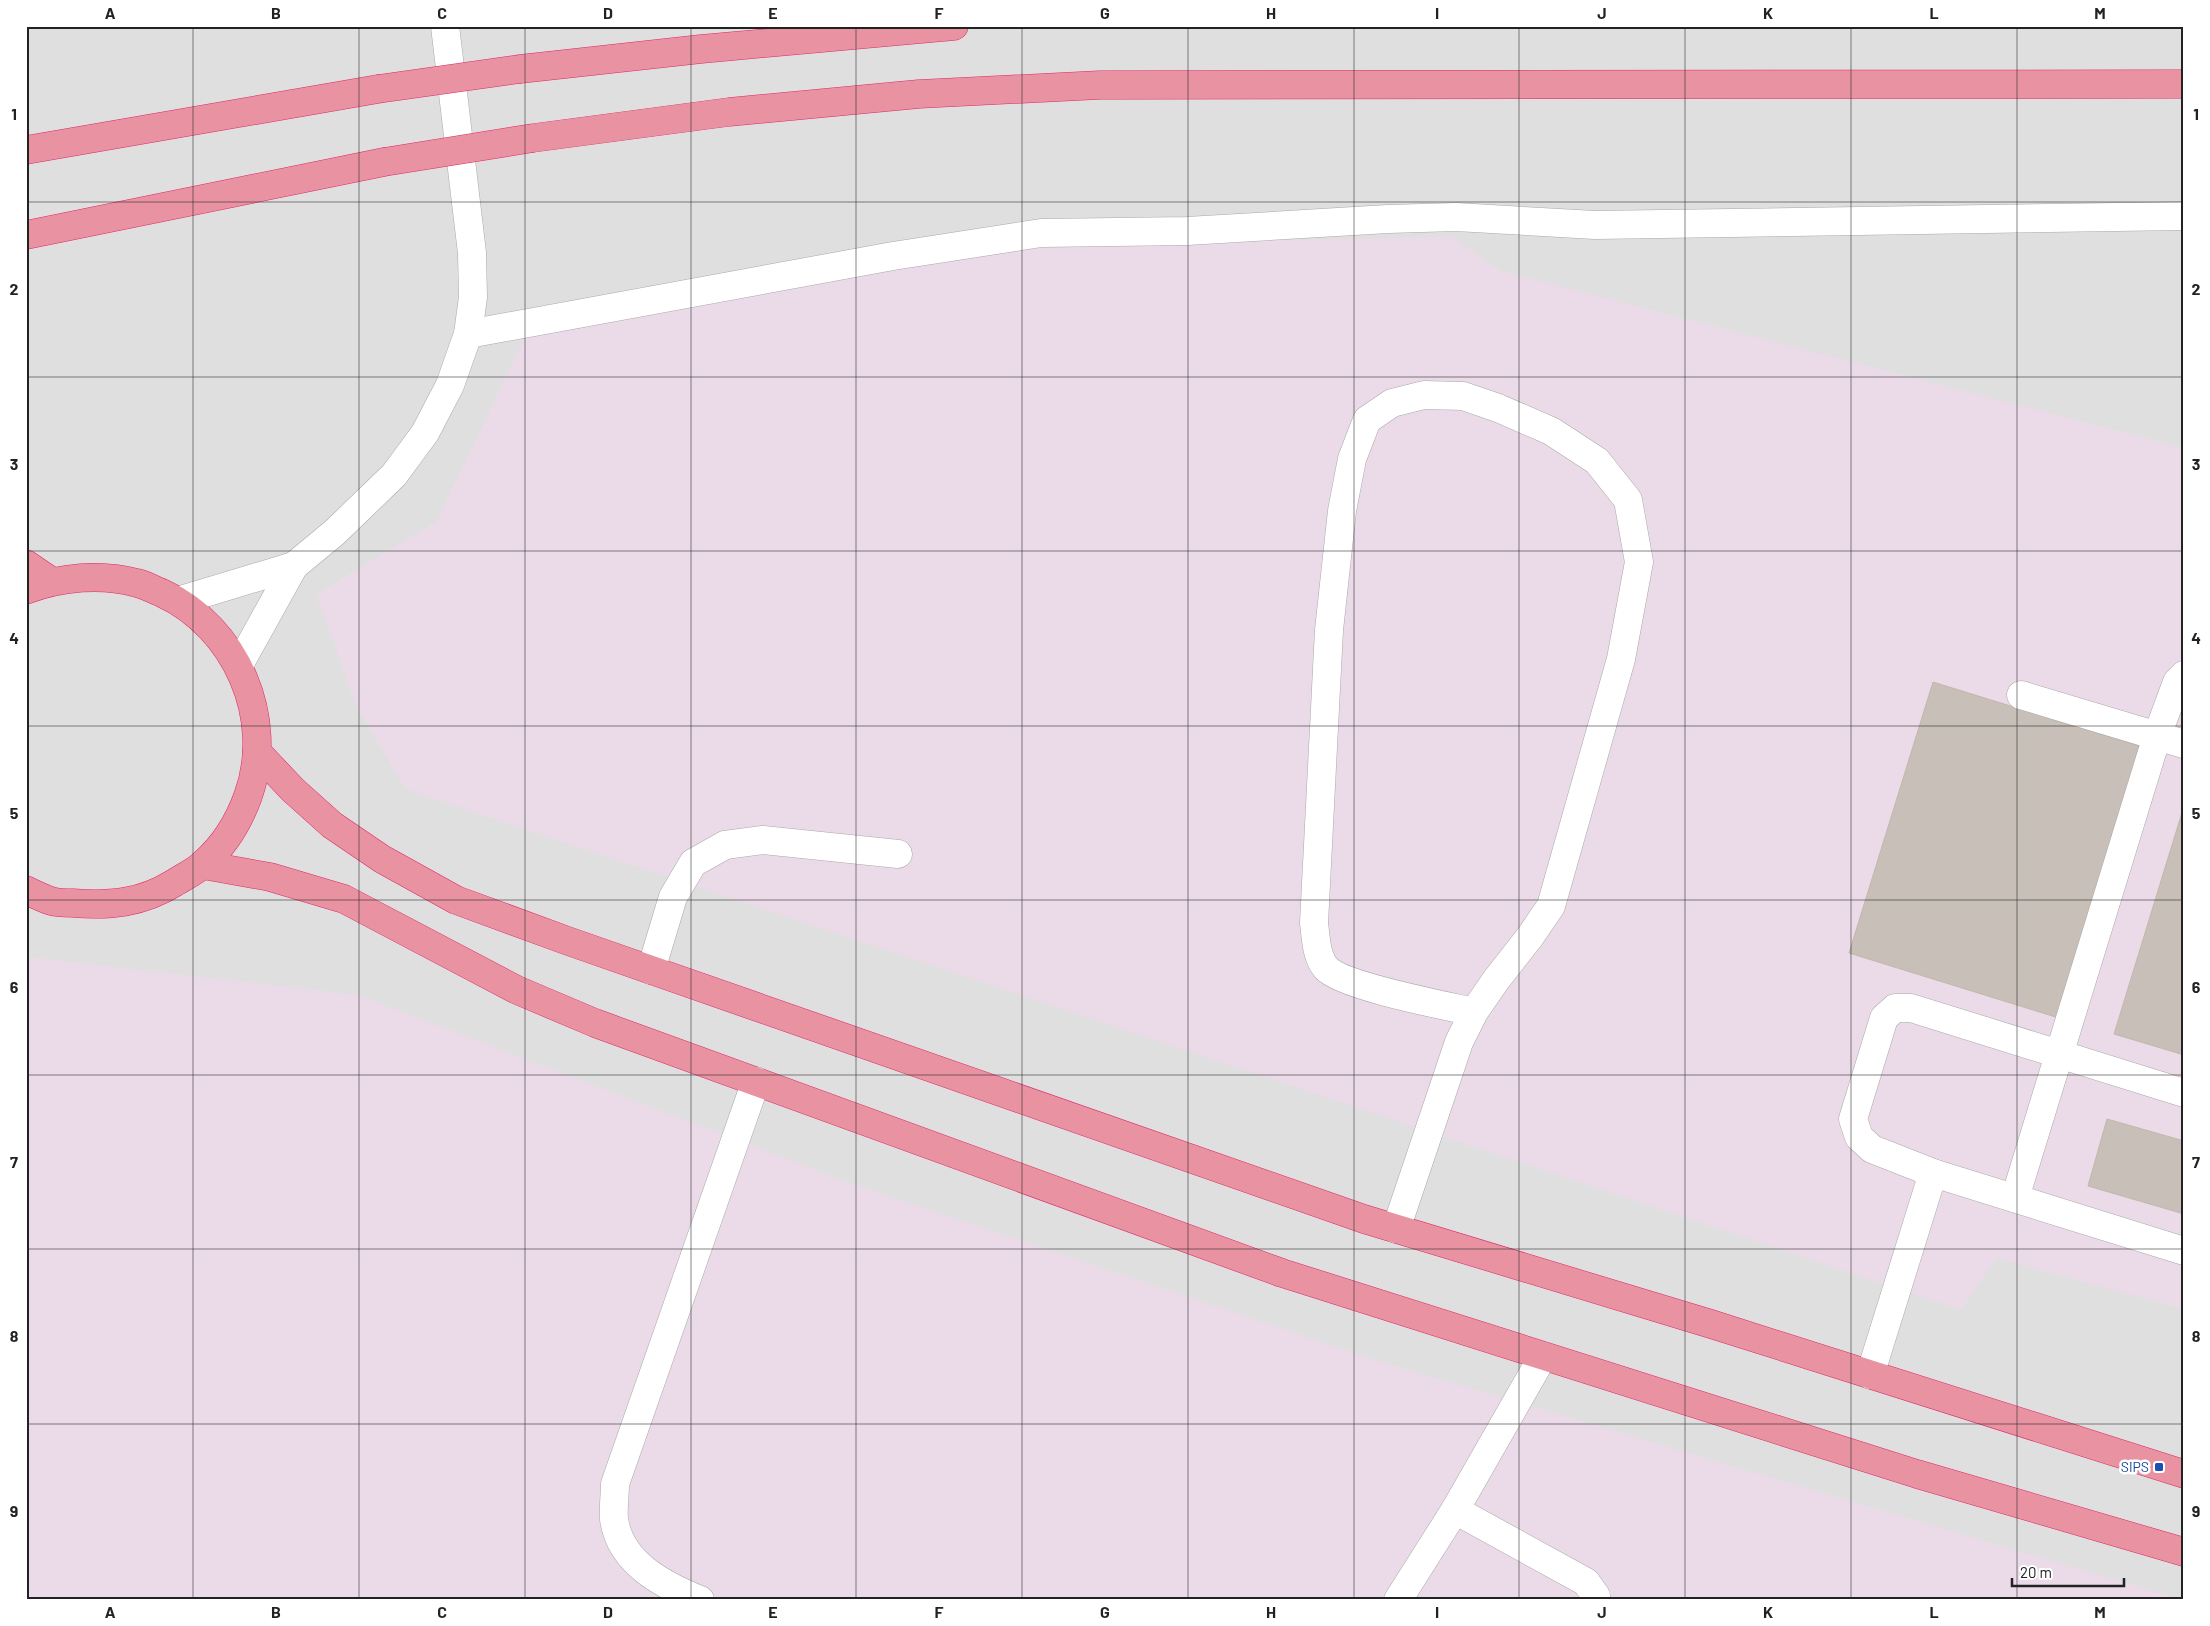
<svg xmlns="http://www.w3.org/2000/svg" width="2210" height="1626" font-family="Barlow,sans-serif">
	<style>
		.residential { fill: #e0dfdf }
		.industrial { fill: #ebdbe8 }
		.building { fill: #c7bfb8; stroke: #c4b6ab }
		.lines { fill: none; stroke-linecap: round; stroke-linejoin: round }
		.minor-casing { stroke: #a9a9a9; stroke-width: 29 }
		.highway-casing { stroke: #dc2a67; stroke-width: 29 }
		.minor { stroke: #fff; stroke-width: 28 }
		.highway { stroke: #e892a2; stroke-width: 28 }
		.highway-bridge-casing { stroke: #dc2a67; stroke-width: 29; stroke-linecap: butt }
		.highway-bridge { stroke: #e892a2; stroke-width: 28 }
		.grid { fill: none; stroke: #222; stroke-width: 1; stroke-opacity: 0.55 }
		.transit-dot { fill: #1a4fb4; stroke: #fff; stroke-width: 2 }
		.labels { text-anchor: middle; stroke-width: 5; stroke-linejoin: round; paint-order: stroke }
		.transit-label { font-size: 14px; fill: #164399; stroke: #fff; text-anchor: end }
		.neatline { fill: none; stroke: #222; stroke-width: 2 }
		.grid-label { font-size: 16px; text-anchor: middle; font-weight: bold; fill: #222 }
	</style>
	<rect width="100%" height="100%" fill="#f2efe9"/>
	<rect class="residential" x="26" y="26" width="2158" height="1574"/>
	<g class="industrial">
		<polygon points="1452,237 1501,271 2184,448 2184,1309 1996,1258 1961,1310 406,789 356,706 317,594 437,521 533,320 898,246"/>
		<polygon points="26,957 358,995 839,1179 1369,1358 2183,1600 26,1600"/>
	</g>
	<g class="building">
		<polygon points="1933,682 2146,748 2062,1019 1849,953"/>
		<polygon points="2184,806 2184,1055 2114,1034"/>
		<polygon points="2107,1119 2184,1141 2184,1214 2088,1186"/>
	</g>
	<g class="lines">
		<g class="minor-casing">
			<g id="minor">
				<polyline points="468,334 893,256 1041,233 1187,231 1388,219 1456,217 1595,225 2184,216"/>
				<polyline points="178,601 294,566"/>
				<polyline points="239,665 294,566 335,532 394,475 425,433 450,385 468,334 473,297 472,253 445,26"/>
				<polyline points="2021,695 2184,744"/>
				<polyline points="651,970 673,897 693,863 725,845 763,840 898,854"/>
				<polyline points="2184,1093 1911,1008 1895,1008 1884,1018 1853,1119 1859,1137 1872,1149 1933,1173 2184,1251"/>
				<polyline points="2015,1198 2157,736 2177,682 2184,675"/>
				<path d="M1396,1229L1459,1042L1474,1012L1496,980L1529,938L1551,906L1621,659L1639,562L1628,500L1597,461L1551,431L1498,408L1463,396L1424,395L1392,403L1367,420L1352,459L1342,511L1329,630L1314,923C1316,938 1316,956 1326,968C1342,986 1447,1006 1474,1012"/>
				<polyline points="1870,1375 1933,1173"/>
				<polyline points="1455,1510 1586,1582 1596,1596 1596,1600"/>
				<path d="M700,1600C663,1585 620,1563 614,1519C613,1508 615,1495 615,1484L756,1081"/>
				<polyline points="1398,1600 1455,1510 1543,1356"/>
			</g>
		</g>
		<g class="highway-casing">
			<g id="highway">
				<polyline points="520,69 701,49 954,26"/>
				<polyline points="533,138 729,112 919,94 1100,85 2184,84"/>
				<polyline points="26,150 378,89"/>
				<polyline points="26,235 384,162"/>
				<polyline points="26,564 51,581"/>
				<path d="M26,590C61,577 101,573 137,583C146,585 154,590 162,593C236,627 276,718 248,796C239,821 224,846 203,864C195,872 183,877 174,883C142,903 110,906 73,903C66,903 57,903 51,901C42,898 34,894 26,890"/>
				<polyline points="257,752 293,790 332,825 382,859 456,900 568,941 1364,1219 1711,1324 2184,1474"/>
				<polyline points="203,865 270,877 344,899 517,990 595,1023 1282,1273 1917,1474 2184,1552"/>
			</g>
		</g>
		<use href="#minor" class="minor"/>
		<use href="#highway" class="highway"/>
		<g class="highway-bridge-casing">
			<g id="highway-bridge">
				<polyline points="378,89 520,69"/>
				<polyline points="384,162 533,138"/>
			</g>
		</g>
		<use href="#highway-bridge" class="highway-bridge"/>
	</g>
	<path class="grid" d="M193,26V1600M359,26V1600M525,26V1600M691,26V1600M856,26V1600M1022,26V1600M1188,26V1600M1354,26V1600M1519,26V1600M1685,26V1600M1851,26V1600M2017,26V1600M26,202H2184M26,377H2184M26,551H2184M26,726H2184M26,900H2184M26,1075H2184M26,1249H2184M26,1424H2184"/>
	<rect class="transit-dot" x="2154" y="1462" width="10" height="10" rx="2.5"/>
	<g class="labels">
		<g class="transit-label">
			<text x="2149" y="1472">SIPS</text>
		</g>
	</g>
	<rect width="2210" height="1626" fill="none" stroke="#ffffff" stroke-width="55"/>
	<path d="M2012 1578v8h112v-8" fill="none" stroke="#222222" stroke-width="2.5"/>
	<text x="2020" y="1578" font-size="15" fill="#222222" stroke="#ffffff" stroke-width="4" paint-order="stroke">20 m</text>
	<rect x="28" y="28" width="2154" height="1570" class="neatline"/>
	<g class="grid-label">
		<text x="110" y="19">A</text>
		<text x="276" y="19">B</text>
		<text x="442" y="19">C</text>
		<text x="608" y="19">D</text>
		<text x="773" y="19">E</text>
		<text x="939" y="19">F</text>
		<text x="1105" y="19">G</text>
		<text x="1271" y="19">H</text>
		<text x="1437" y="19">I</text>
		<text x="1602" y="19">J</text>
		<text x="1768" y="19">K</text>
		<text x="1934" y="19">L</text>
		<text x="2100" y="19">M</text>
		<text x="14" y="120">1</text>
		<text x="2196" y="120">1</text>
		<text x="14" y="295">2</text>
		<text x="2196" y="295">2</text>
		<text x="14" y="470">3</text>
		<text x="2196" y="470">3</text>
		<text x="14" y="644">4</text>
		<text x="2196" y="644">4</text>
		<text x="14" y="819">5</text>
		<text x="2196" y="819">5</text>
		<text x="14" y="993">6</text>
		<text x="2196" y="993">6</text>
		<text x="14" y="1168">7</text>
		<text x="2196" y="1168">7</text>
		<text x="14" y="1342">8</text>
		<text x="2196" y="1342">8</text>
		<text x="14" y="1517">9</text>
		<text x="2196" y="1517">9</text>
		<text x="110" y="1618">A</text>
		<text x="276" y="1618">B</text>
		<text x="442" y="1618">C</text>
		<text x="608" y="1618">D</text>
		<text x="773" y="1618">E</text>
		<text x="939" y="1618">F</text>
		<text x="1105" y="1618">G</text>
		<text x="1271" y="1618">H</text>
		<text x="1437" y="1618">I</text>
		<text x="1602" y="1618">J</text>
		<text x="1768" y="1618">K</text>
		<text x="1934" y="1618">L</text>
		<text x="2100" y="1618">M</text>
	</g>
</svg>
